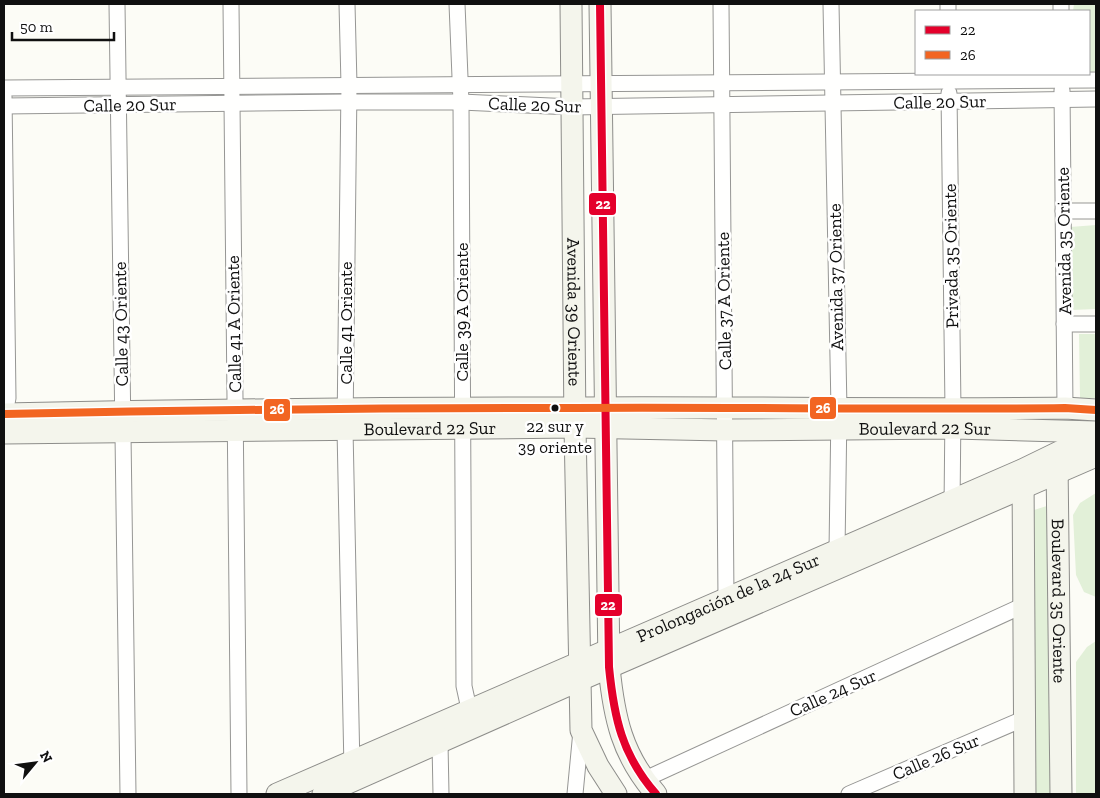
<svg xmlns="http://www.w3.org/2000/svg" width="1100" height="798" font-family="'Zilla Slab',serif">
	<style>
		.green { fill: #e2f0d8 }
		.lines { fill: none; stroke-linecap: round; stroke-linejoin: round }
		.street-casing { stroke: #969694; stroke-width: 17 }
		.secondary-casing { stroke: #8d8d8a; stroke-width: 23 }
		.street { stroke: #fffffe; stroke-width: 15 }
		.secondary { stroke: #f4f5ec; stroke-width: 21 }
		.bus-1-casing { stroke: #fff; stroke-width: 11 }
		.bus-2-casing { stroke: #fff; stroke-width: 11 }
		.bus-1 { stroke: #e4002b; stroke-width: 8 }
		.bus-2 { stroke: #f26522; stroke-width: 8 }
		.bus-dot { fill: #101010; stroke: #fff; stroke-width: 2 }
		.labels { text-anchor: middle; stroke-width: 5; stroke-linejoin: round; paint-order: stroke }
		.bus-label { font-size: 17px; fill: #101010; stroke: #fff }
		.street-label { font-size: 18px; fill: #101010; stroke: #fff }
		.line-badge { stroke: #fff; stroke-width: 2 }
		.badge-label { font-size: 14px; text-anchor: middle; font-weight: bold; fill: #fff }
	</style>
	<rect width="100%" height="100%" fill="#fcfcf6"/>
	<g class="green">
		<polygon points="1074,4 1096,4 1096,71 1089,72 1089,11 1073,11"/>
		<polygon points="1096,225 1096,309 1072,310 1070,227"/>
		<polygon points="1079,334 1096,334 1096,398 1080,398"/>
		<polygon points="1096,493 1096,597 1084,592 1076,575 1073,515 1080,503"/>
		<polygon points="1053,504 1053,794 1036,794 1031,511"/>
		<polygon points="1096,641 1096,794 1076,794 1076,662 1087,647"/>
	</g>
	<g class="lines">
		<g class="street-casing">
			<g id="street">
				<polyline points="117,4 128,794"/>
				<polyline points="231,4 239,794"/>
				<polyline points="347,4 349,85 345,429 352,769"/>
				<polyline points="457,4 461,102 464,686 469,709"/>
				<polyline points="721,4 726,598"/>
				<polyline points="831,4 839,409 837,551"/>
				<polyline points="948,4 948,11"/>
				<polyline points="1061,4 1061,11"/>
				<polyline points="4,88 1096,80"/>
				<polyline points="1062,90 1065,408"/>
				<polyline points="949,93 953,409 952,508"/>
				<polyline points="4,106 348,102 461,102 572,107 1096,99"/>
				<polyline points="1063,211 1096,211"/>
				<polyline points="1064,324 1096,324"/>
				<polyline points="4,419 8,398 4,96"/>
				<polyline points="440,743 441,794"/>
				<polyline points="643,780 1022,606"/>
				<polyline points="575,794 581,731"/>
				<polyline points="849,794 1023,719"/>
			</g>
		</g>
		<g class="secondary-casing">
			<g id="secondary">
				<path id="s1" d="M571,4L575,427L581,730L598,766L616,794"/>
				<path d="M600,4L609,667C614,718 622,755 656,794"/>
				<path d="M4,414C194,410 384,408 574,408C738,407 901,410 1065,408L1096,410"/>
				<path id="s2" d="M4,433L575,427L725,430L954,428L1096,432"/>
				<path id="s3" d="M1057,462L1061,794"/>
				<polyline points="1023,475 1025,794"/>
				<path id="s4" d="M277,794L1022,470L1096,434"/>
				<polyline points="323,794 580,680 1096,456"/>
			</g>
		</g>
		<use href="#street" class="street"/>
		<use href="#secondary" class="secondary"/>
		<g class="bus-1-casing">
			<path id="bus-1" d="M600,4L609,667C614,718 622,755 656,794"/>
		</g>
		<g class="bus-2-casing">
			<path id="bus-2" d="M4,414C194,410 384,408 574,408C738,407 901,410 1065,408L1096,410"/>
		</g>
		<use href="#bus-1" class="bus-1"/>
		<use href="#bus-2" class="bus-2"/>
	</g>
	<circle class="bus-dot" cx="555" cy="408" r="4.5"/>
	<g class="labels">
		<g class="bus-label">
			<text x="555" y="432">22 sur y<tspan x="555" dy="21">39 oriente</tspan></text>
		</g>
		<g class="street-label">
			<text transform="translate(940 102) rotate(-1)" y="6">Calle 20 Sur</text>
			<text transform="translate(130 105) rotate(-1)" y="6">Calle 20 Sur</text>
			<text transform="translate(535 105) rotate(2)" y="6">Calle 20 Sur</text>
			<text transform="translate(1064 241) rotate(-91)" y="6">Avenida 35 Oriente</text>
			<text transform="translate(951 256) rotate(-91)" y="6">Privada 35 Oriente</text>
			<text transform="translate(836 277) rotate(-91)" y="6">Avenida 37 Oriente</text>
			<text transform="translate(724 301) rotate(-91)" y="6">Calle 37 A Oriente</text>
			<text transform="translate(462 312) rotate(-90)" y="6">Calle 39 A Oriente</text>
			<text dy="6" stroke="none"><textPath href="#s1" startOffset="308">Avenida 39 Oriente</textPath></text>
			<text transform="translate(346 323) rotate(-90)" y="6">Calle 41 Oriente</text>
			<text transform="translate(121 324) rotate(-91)" y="6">Calle 43 Oriente</text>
			<text transform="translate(234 324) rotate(-91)" y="6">Calle 41 A Oriente</text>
			<text dy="6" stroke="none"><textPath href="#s2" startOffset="426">Boulevard 22 Sur</textPath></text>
			<text dy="6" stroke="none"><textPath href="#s2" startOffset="921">Boulevard 22 Sur</textPath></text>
			<text dy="6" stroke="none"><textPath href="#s4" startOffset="492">Prolongación de la 24 Sur</textPath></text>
			<text dy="6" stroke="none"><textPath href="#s3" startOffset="139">Boulevard 35 Oriente</textPath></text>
			<text transform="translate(833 693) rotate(-24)" y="6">Calle 24 Sur</text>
			<text transform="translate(936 757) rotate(-23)" y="6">Calle 26 Sur</text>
		</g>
	</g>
	<g class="line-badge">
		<rect x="588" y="192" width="29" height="24" rx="5" fill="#e4002b"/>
		<rect x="809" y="396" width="28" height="24" rx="5" fill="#f26522"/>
		<rect x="263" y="398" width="28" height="24" rx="5" fill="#f26522"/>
		<rect x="594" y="593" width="29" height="24" rx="5" fill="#e4002b"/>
	</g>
	<g class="badge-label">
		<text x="603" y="209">22</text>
		<text x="823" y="413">26</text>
		<text x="277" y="414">26</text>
		<text x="608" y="610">22</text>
	</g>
	<rect width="1100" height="798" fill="none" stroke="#101010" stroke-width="10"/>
	<rect x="915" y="10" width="175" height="65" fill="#ffffff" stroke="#9f9f9f"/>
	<rect x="925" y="26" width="25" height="8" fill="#e4002b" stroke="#9f9f9f"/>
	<text x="960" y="35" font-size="15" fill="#101010">22</text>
	<rect x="925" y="51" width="25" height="8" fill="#f26522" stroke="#9f9f9f"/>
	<text x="960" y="60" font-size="15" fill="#101010">26</text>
	<g transform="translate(35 763) rotate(61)" stroke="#ffffff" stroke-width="4" paint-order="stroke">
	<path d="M0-4L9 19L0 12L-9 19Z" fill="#101010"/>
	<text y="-8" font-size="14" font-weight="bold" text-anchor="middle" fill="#101010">N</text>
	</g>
	<path d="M12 32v8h102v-8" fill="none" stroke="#101010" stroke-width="2.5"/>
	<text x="20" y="32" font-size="15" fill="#101010" stroke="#ffffff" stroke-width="4" paint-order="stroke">50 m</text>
</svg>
